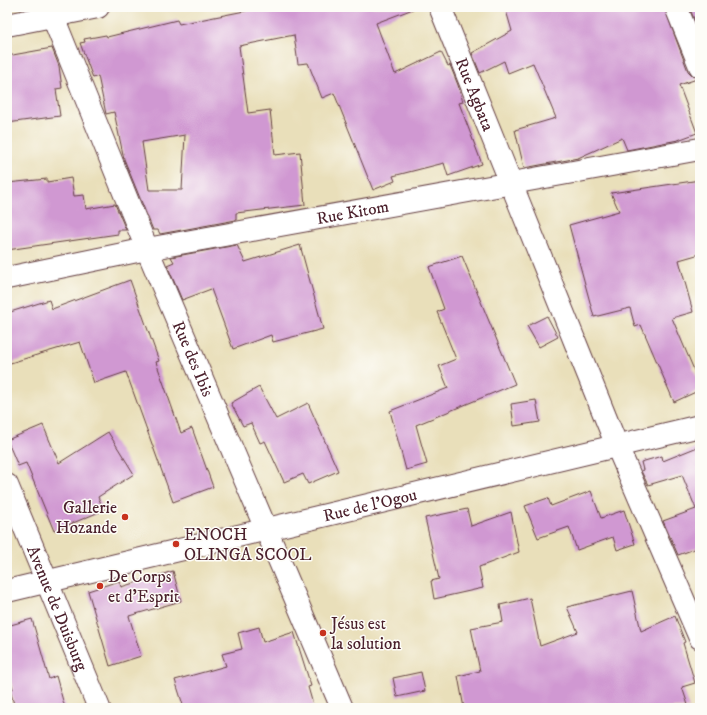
<svg xmlns="http://www.w3.org/2000/svg" width="707" height="715" font-family="'IM FELL DW Pica',serif">
	<style>
		.building { fill: #d098d2; fill-rule: evenodd }
		.lines { fill: none; stroke-linecap: round; stroke-linejoin: round }
		.minor-casing { stroke: #623c40; stroke-width: 24 }
		.minor { stroke: #fff; stroke-width: 22 }
		.poi-dot { fill: #c8321e; stroke: #fdfcf7; stroke-width: 1.5 }
		.labels { text-anchor: middle; stroke-width: 3; stroke-linejoin: round; paint-order: stroke }
		.street-label { font-size: 17px; fill: #4a1f2b; stroke: #fdfcf7 }
		.poi-label { font-size: 17px; fill: #4a1f2b; stroke: #fdfcf7; text-anchor: start }
	</style>
	<rect width="100%" height="100%" fill="#fdfcf7"/>
	<filter id="ink" filterUnits="userSpaceOnUse"><feTurbulence type="fractalNoise" baseFrequency=".025" numOctaves="2"/><feDisplacementMap in="SourceGraphic" scale="8" xChannelSelector="R" yChannelSelector="G"/><feConvolveMatrix kernelMatrix="1 2 1 2 8 2 1 2 1" color-interpolation-filters="sRGB"/></filter>
	<filter id="wash" filterUnits="userSpaceOnUse"><feTurbulence type="fractalNoise" baseFrequency=".012" numOctaves="4" result="noise"/><feDisplacementMap in="SourceGraphic" scale="16" xChannelSelector="R" yChannelSelector="G"/><feGaussianBlur stdDeviation="0.9" result="paint"/><feColorMatrix in="noise" values="0 0 0 0 0 0 0 0 0 0 0 0 0 0 0 0 0 1.4 0 .05"/><feComposite in="paint" operator="in"/></filter>
	<g filter="url(#wash)">
		<rect width="100%" height="100%" fill="#e9dfba"/>
		<g id="blocks">
			<g class="building">
				<path d="M265,7H413V9L376,23L395,74L441,52L448,66L450,65L458,85L463,102L459,103L482,164L448,176L444,163L393,176L395,181L373,190L334,93L322,98L308,63L298,64L294,35L239,46L248,113L270,110L275,155L300,152L305,205L236,213V220L160,234L158,230H153L124,159L114,112L106,114L98,76L93,78L80,43L85,42L84,39L106,35L107,37L177,20L179,24ZM185,135L182,190H149L142,142Z"/>
				<polygon points="505,7 664,7 688,71 693,76 700,78 679,85 697,133 678,140 627,150 622,138 578,158 524,168 515,130 556,118 533,63 508,73 504,61 480,73 472,53 512,31"/>
				<polygon points="689,7 700,7 700,33"/>
				<polygon points="52,48 59,66 62,88 56,89 60,116 7,123 7,56"/>
				<polygon points="71,178 74,196 84,195 86,209 115,204 126,230 118,230 118,234 7,250 7,183 47,179 47,182"/>
				<polygon points="700,180 700,254 679,260 693,312 672,318 700,384 700,390 674,402 641,325 635,327 630,308 594,317 569,225 619,211 611,193"/>
				<polygon points="237,245 245,262 300,245 323,329 273,342 271,335 233,349 211,289 182,300 167,265 174,262 171,257"/>
				<polygon points="462,256 515,384 416,425 427,464 406,470 390,411 448,388 439,366 456,359 437,312 444,309 429,267"/>
				<polygon points="130,280 159,361 156,362 181,433 192,428 213,487 173,502 126,372 94,383 80,342 7,364 7,313 49,300 52,309"/>
				<polygon points="547,316 558,337 539,347 527,326"/>
				<polygon points="259,387 276,419 308,403 338,471 308,484 303,474 284,482 265,441 260,443 251,423 243,426 231,403"/>
				<polygon points="536,400 540,422 514,426 511,404"/>
				<polygon points="43,425 59,463 108,432 134,474 98,497 104,510 54,531 26,463 18,466 7,440"/>
				<polygon points="700,446 700,547 678,555 663,521 696,509 682,475 648,485 641,471 643,470 641,462 662,456 663,461"/>
				<polygon points="591,491 601,518 624,510 635,544 617,550 613,537 577,550 569,527 538,538 525,506 548,498 551,506"/>
				<polygon points="467,509 471,526 511,512 519,552 479,567 483,588 434,599 431,581 439,579 425,518"/>
				<polygon points="173,571 181,601 129,616 141,656 110,666 88,591 119,581 121,587"/>
				<polygon points="632,591 641,631 675,616 685,642 683,643 695,683 682,687 689,708 464,708 458,676 480,671 471,628 503,622 500,605 530,598 540,646 578,632 567,607"/>
				<polygon points="32,619 49,679 56,676 65,708 15,708 10,690 13,689 7,668 7,626"/>
				<polygon points="259,627 263,642 294,632 311,686 308,687 314,708 184,708 175,680 226,666 222,654 242,649 238,633"/>
				<polygon points="421,672 425,691 397,697 393,678"/>
			</g>
		</g>
	</g>
	<g filter="url(#ink)">
		<use href="#blocks" fill-opacity="0" stroke="#623c40" stroke-width="1"/>
		<g class="lines">
			<g class="minor-casing">
				<g id="minor">
					<path id="s1" d="M49,7L147,249L342,708"/>
					<path id="s2" d="M440,7L617,446L700,638"/>
					<polyline points="676,7 700,66"/>
					<polyline points="7,25 98,7"/>
					<path id="s3" d="M7,278L147,249L700,149"/>
					<path id="s4" d="M7,485L99,708"/>
					<path id="s5" d="M7,591L700,426"/>
				</g>
			</g>
			<use href="#minor" class="minor"/>
		</g>
	</g>
	<g class="poi-dot">
		<circle cx="125" cy="517" r="4"/>
		<circle cx="176" cy="544" r="4"/>
		<circle cx="100" cy="586" r="4"/>
		<circle cx="323" cy="633" r="4"/>
	</g>
	<g class="labels">
		<g class="street-label">
			<text dy="6" stroke="none"><textPath href="#s2" startOffset="94">Rue Agbata</textPath></text>
			<text dy="6" stroke="none"><textPath href="#s3" startOffset="352">Rue Kitom</textPath></text>
			<text dy="6" stroke="none"><textPath href="#s1" startOffset="380">Rue des Ibis</textPath></text>
			<text dy="6" stroke="none"><textPath href="#s5" startOffset="373">Rue de l'Ogou</textPath></text>
			<text dy="6" stroke="none"><textPath href="#s4" startOffset="133">Avenue de Duisburg</textPath></text>
		</g>
		<g class="poi-label">
			<text x="117" y="513" text-anchor="end">Gallerie<tspan x="117" dy="20">Hozande</tspan></text>
			<text x="184" y="540">ENOCH<tspan x="184" dy="20">OLINGA SCOOL</tspan></text>
			<text x="108" y="582">De Corps<tspan x="108" dy="20">et d'Esprit</tspan></text>
			<text x="331" y="629">Jésus est<tspan x="331" dy="20">la solution</tspan></text>
		</g>
	</g>
	<rect width="707" height="715" fill="none" stroke="#fdfcf7" stroke-width="24"/>
</svg>
